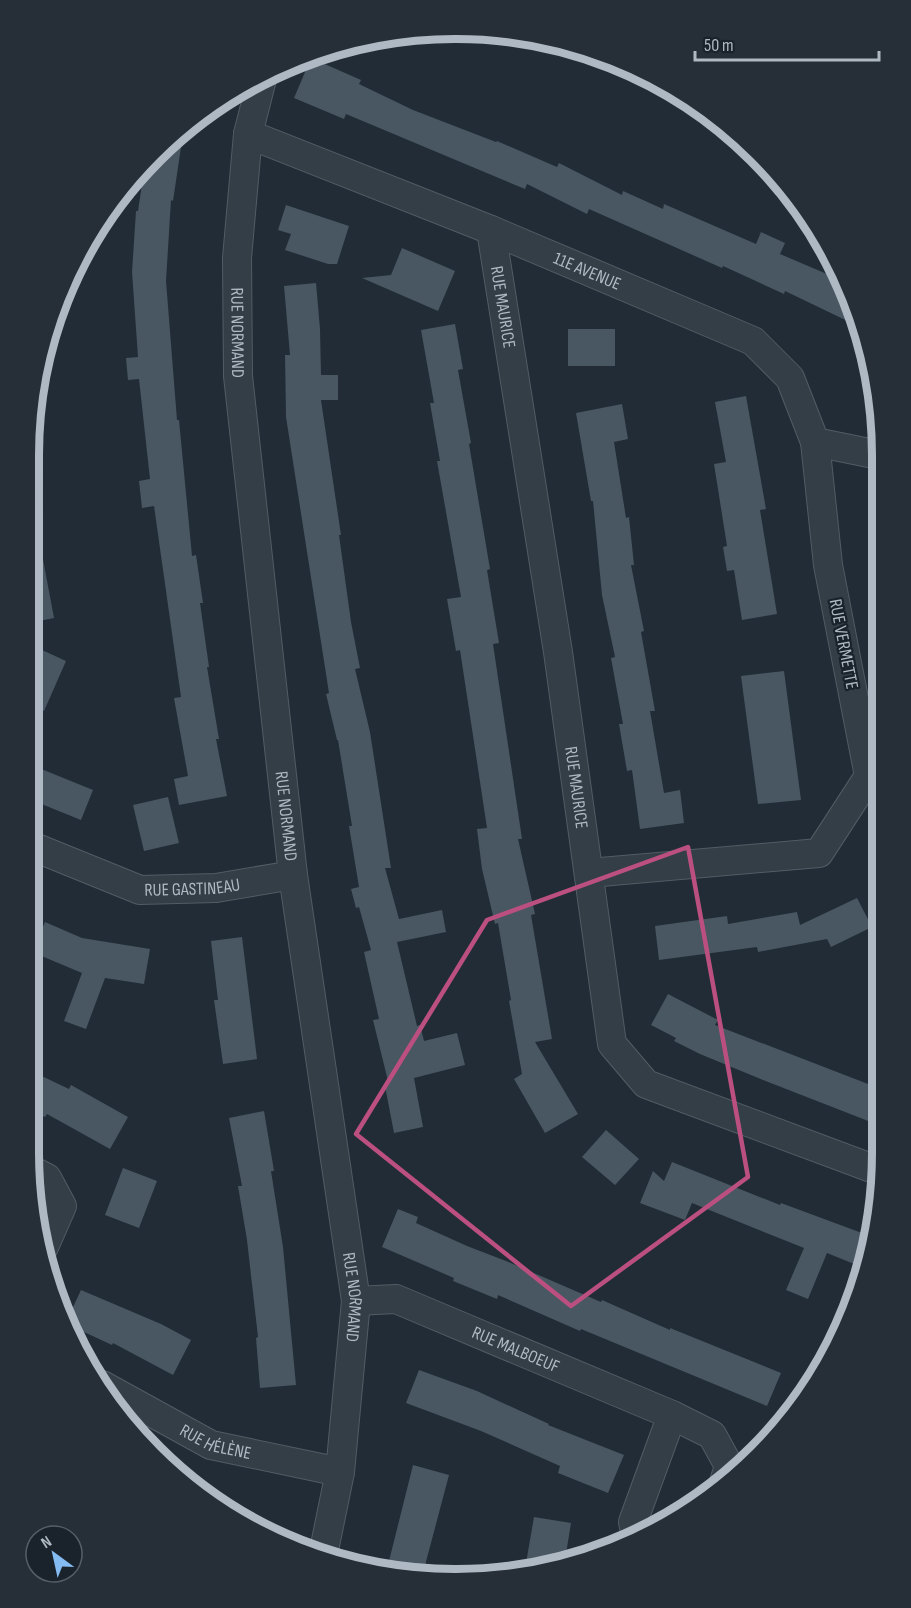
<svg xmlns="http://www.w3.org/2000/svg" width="911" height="1608" font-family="'Sofia Sans Condensed',sans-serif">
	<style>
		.building { fill: #495762 }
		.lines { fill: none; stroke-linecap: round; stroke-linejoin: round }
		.minor-casing { stroke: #525c65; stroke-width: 30 }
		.minor { stroke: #343e47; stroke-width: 28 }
		.marked { fill: none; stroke: #bb5080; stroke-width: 4.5; stroke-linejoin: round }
		.labels { text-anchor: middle; stroke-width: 4.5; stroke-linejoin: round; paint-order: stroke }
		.street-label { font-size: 18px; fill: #afb9c4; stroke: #1a232b }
		.rim { fill: none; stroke: #afb9c4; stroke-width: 8 }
	</style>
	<rect width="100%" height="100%" fill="#212c36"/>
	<g class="building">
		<polygon points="311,58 361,80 359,84 413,110 496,142 497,141 557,167 559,163 622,195 623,191 663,209 664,204 756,244 761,232 785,243 780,254 841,280 860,318 862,328 785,291 784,294 723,266 722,268 589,209 587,214 527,184 525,189 346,114 344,119 294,98"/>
		<polygon points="184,127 173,201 171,200 166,281 177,420 179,420 192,556 196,555 203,603 200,603 209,667 207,667 219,739 216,739 227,796 179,805 174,779 188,776 174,698 181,697 154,506 142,508 139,481 150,479 139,379 128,380 126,358 138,357 132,272 136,211 138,211 145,164"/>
		<polygon points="286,205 349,226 337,264 328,264 285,250 291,234 278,230"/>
		<polygon points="402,248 455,271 438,311 362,278 391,275"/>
		<polygon points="316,283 320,329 321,375 338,375 338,400 321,400 341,535 339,535 351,622 360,668 355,669 370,732 391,868 385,868 399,919 442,910 446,932 397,942 417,1026 420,1025 424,1041 457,1033 465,1065 414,1078 423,1127 394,1133 385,1086 389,1085 373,1020 379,1019 364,952 371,950 359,907 356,908 351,889 359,887 349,826 352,826 338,740 337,740 326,694 329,693 286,417 285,355 290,355 284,286"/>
		<polygon points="455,324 463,369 458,370 471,443 469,444 490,569 487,570 499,643 493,644 522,839 518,839 535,914 531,915 552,1039 535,1042 578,1114 545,1133 514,1079 522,1074 509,1001 511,1000 498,923 495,924 482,869 477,829 487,828 460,650 456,651 447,599 461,597 437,461 440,461 430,403 434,403 421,330"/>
		<rect x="568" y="329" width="47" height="37"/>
		<polygon points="746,396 766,509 760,510 777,614 742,620 734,570 727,571 723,547 727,546 714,464 726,462 715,402"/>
		<polygon points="622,404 628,439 614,442 626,518 629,517 634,565 631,565 644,631 641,632 655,711 650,711 664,793 680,790 684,823 640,829 632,770 627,771 619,724 623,724 611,658 615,657 602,595 593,501 591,501 576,413"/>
		<polygon points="39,538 54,618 29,623 29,539"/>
		<polygon points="29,644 66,661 44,711 29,705"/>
		<polygon points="784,671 801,800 758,804 741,676"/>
		<polygon points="29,764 93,790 81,820 29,799"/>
		<polygon points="168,797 179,843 144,851 133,805"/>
		<polygon points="857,898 872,927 831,947 827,939 758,952 757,947 659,960 655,926 727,916 728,924 797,912 800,925"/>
		<polygon points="45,922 82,938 150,949 144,984 105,978 86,1029 64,1021 82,973 32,952"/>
		<polygon points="242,937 257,1059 223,1064 214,1000 218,1000 211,941"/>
		<polygon points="668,994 718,1020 715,1025 881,1089 881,1126 763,1080 700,1054 674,1041 676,1038 651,1025"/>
		<polygon points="29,1070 69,1089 71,1085 128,1117 110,1149 47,1114 45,1117 29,1110"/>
		<polygon points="264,1111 274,1171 271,1171 283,1247 296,1385 260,1388 256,1338 258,1337 247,1240 238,1186 242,1186 229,1118"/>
		<polygon points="606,1130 639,1159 615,1185 582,1157"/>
		<polygon points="672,1162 780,1205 781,1203 870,1236 864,1268 827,1253 808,1299 786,1290 804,1248 692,1203 685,1220 640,1203 653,1171 664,1181"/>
		<polygon points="123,1168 157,1181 139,1228 105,1215"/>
		<polygon points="398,1209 418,1217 416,1223 467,1246 506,1261 601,1302 602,1300 670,1330 670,1328 781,1373 767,1406 581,1329 580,1331 498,1295 497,1299 453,1281 454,1278 382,1247"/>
		<polygon points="81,1290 161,1324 191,1340 173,1375 113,1343 112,1345 71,1326 67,1320"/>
		<polygon points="419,1370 477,1391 549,1424 548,1425 624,1455 608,1493 558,1473 560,1466 481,1431 406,1403"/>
		<polygon points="413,1465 449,1475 423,1573 387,1569"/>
		<polygon points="534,1517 571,1523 565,1560 525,1569"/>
	</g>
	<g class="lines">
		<g class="minor-casing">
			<g id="minor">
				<path id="s1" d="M263,75L248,134L237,258L238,376L293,875L356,1301L340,1472L323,1555"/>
				<path id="s2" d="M248,134L491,230L753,341L790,378L815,442L879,455"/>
				<path id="s3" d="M491,230L558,652L612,1044L646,1084L882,1172"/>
				<path id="s4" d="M29,845L140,890L216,888L293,875"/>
				<polyline points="589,873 819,853 869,776 828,565 815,442"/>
				<polyline points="31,1170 47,1178 62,1206 44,1247"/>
				<path id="s5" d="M356,1301L396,1299L672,1415L712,1435L729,1466L724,1482"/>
				<path id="s6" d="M102,1385L211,1445L340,1472"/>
				<polyline points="636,1536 633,1522 672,1415"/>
			</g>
		</g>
		<use href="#minor" class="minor"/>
	</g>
	<path class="marked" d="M688,847L748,1177L571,1306L356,1134L487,920Z"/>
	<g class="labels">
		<g class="street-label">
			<text dy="6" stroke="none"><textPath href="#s2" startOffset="366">11E AVENUE</textPath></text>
			<text dy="6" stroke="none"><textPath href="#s3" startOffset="78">RUE MAURICE</textPath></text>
			<text dy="6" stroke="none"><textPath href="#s1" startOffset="260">RUE NORMAND</textPath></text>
			<text transform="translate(844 644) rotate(79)" y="6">RUE VERMETTE</text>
			<text dy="6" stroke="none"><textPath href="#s3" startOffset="564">RUE MAURICE</textPath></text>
			<text dy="6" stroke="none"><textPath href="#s1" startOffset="746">RUE NORMAND</textPath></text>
			<text dy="6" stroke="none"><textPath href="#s4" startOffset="172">RUE GASTINEAU</textPath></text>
			<text dy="6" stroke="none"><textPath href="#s1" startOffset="1232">RUE NORMAND</textPath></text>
			<text dy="6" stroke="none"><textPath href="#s5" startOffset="170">RUE MALBOEUF</textPath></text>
			<text dy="6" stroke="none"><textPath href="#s6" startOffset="128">RUE HÉLÈNE</textPath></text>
		</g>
	</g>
	<path d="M0 0H911V1608H0ZM455 39H456A416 416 0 0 1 872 455V1153A416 416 0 0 1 456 1569H455A416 416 0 0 1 39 1153V455A416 416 0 0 1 455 39Z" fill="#262f37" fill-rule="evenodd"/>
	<path class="rim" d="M455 39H456A416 416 0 0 1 872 455V1153A416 416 0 0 1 456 1569H455A416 416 0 0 1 39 1153V455A416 416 0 0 1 455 39Z"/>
	<g transform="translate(54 1554) rotate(327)"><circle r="28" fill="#1a232b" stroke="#565f68" stroke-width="1.5"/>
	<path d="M0-4.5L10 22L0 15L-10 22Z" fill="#84bbf3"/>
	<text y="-9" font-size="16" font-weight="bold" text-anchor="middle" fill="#afb9c4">N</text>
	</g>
	<path d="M695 51v9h184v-9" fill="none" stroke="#afb9c4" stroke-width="3"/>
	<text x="704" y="51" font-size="18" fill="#afb9c4" stroke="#1a232b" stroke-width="4.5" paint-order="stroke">50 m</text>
</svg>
